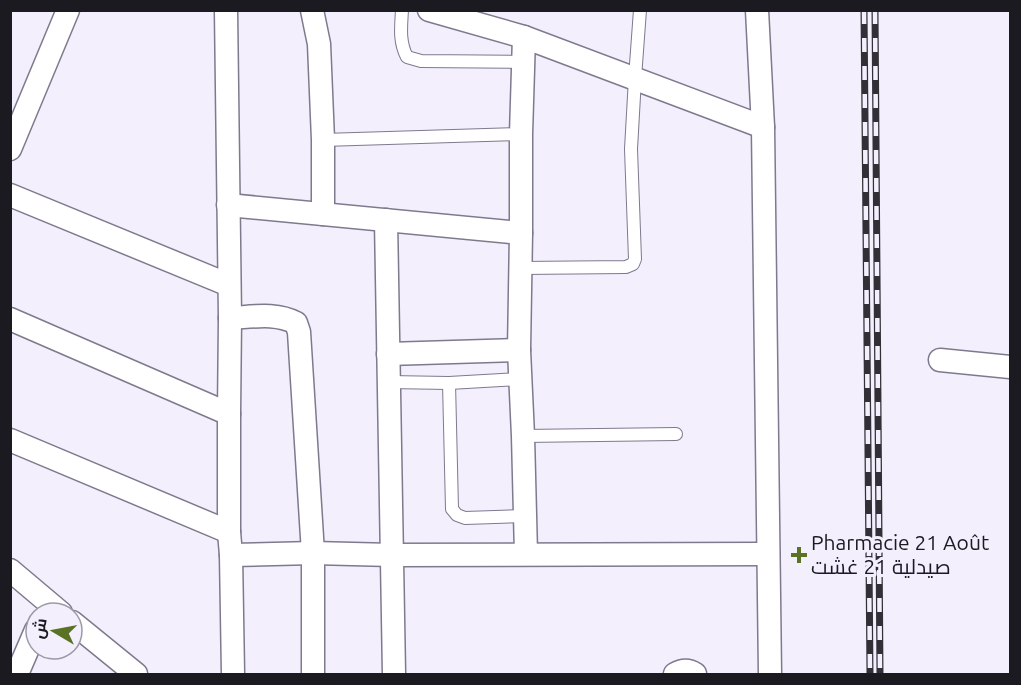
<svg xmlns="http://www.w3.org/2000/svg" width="1021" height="685" font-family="Ubuntu,Cairo,sans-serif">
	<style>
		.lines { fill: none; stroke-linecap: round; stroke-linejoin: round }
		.service-casing { stroke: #7f798d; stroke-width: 14 }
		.minor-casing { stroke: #7f798d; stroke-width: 25 }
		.service { stroke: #fff; stroke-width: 12 }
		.minor { stroke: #fff; stroke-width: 22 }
		.rail-casing { stroke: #323037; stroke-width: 7 }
		.rail { stroke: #f3effd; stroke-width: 4.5; stroke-dasharray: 14; stroke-linecap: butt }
		.poi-dot { fill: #5a7223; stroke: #f3effd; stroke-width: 2 }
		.labels { text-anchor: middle; stroke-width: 6; stroke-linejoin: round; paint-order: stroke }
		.poi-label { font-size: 21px; fill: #1c1a21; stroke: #f3effd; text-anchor: start }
	</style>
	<rect width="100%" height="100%" fill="#f3effd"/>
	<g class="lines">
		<g class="service-casing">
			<g id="service">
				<path d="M402,10C401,27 399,42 407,57L421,61L523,62"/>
				<polyline points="323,140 521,134"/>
				<polyline points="521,268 626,267 633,264 635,259 631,149 635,78 640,10"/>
				<polyline points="388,382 449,383 520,379"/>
				<polyline points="449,383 452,509 457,515 465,518 525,516"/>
				<polyline points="523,436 676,434"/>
			</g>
		</g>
		<g class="minor-casing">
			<g id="minor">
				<polyline points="226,10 230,318 229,414 229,532 231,555 233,674"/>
				<polyline points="312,10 319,44 323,140 323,214"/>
				<polyline points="429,10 524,37 763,127"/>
				<polyline points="757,10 763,127 770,674"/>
				<polyline points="524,37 521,134 521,233 519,350 523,436 526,554"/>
				<polyline points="10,149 68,10"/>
				<polyline points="10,195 229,285"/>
				<polyline points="228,205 521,233"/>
				<polyline points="386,220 394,674"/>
				<path d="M230,318C252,317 276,312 296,323L299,332L313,553V674"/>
				<polyline points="10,319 229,414"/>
				<polyline points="388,354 519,350"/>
				<polyline points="940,360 1010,367"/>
				<polyline points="10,440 229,532"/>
				<polyline points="231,555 313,553 392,555 768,554"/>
				<polyline points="10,570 61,613"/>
				<polyline points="72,622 136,674"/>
				<polyline points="17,674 36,630"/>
				<path d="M675,674C682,670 689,670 695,674"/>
			</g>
		</g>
		<use href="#service" class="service"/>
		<use href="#minor" class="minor"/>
		<g class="rail-casing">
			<g id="rail">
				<polyline points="864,10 870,674"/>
				<polyline points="875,10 880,674"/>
			</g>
		</g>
		<use href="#rail" class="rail"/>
	</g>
	<path class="poi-dot" d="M796 546h6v6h6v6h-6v6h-6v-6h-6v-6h6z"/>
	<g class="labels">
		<g class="poi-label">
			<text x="811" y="550">Pharmacie 21 Août<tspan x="811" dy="24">صيدلية 21 غشت</tspan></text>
		</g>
	</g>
	<rect width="1021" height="685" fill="none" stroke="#1c1a21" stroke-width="24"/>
	<g transform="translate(54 631) rotate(280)"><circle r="28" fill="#f3effd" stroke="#9d9aa5" stroke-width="1.5"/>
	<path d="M0-4.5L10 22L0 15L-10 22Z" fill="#5a7223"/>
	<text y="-9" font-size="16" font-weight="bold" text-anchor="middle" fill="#1c1a21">ش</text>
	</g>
</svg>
